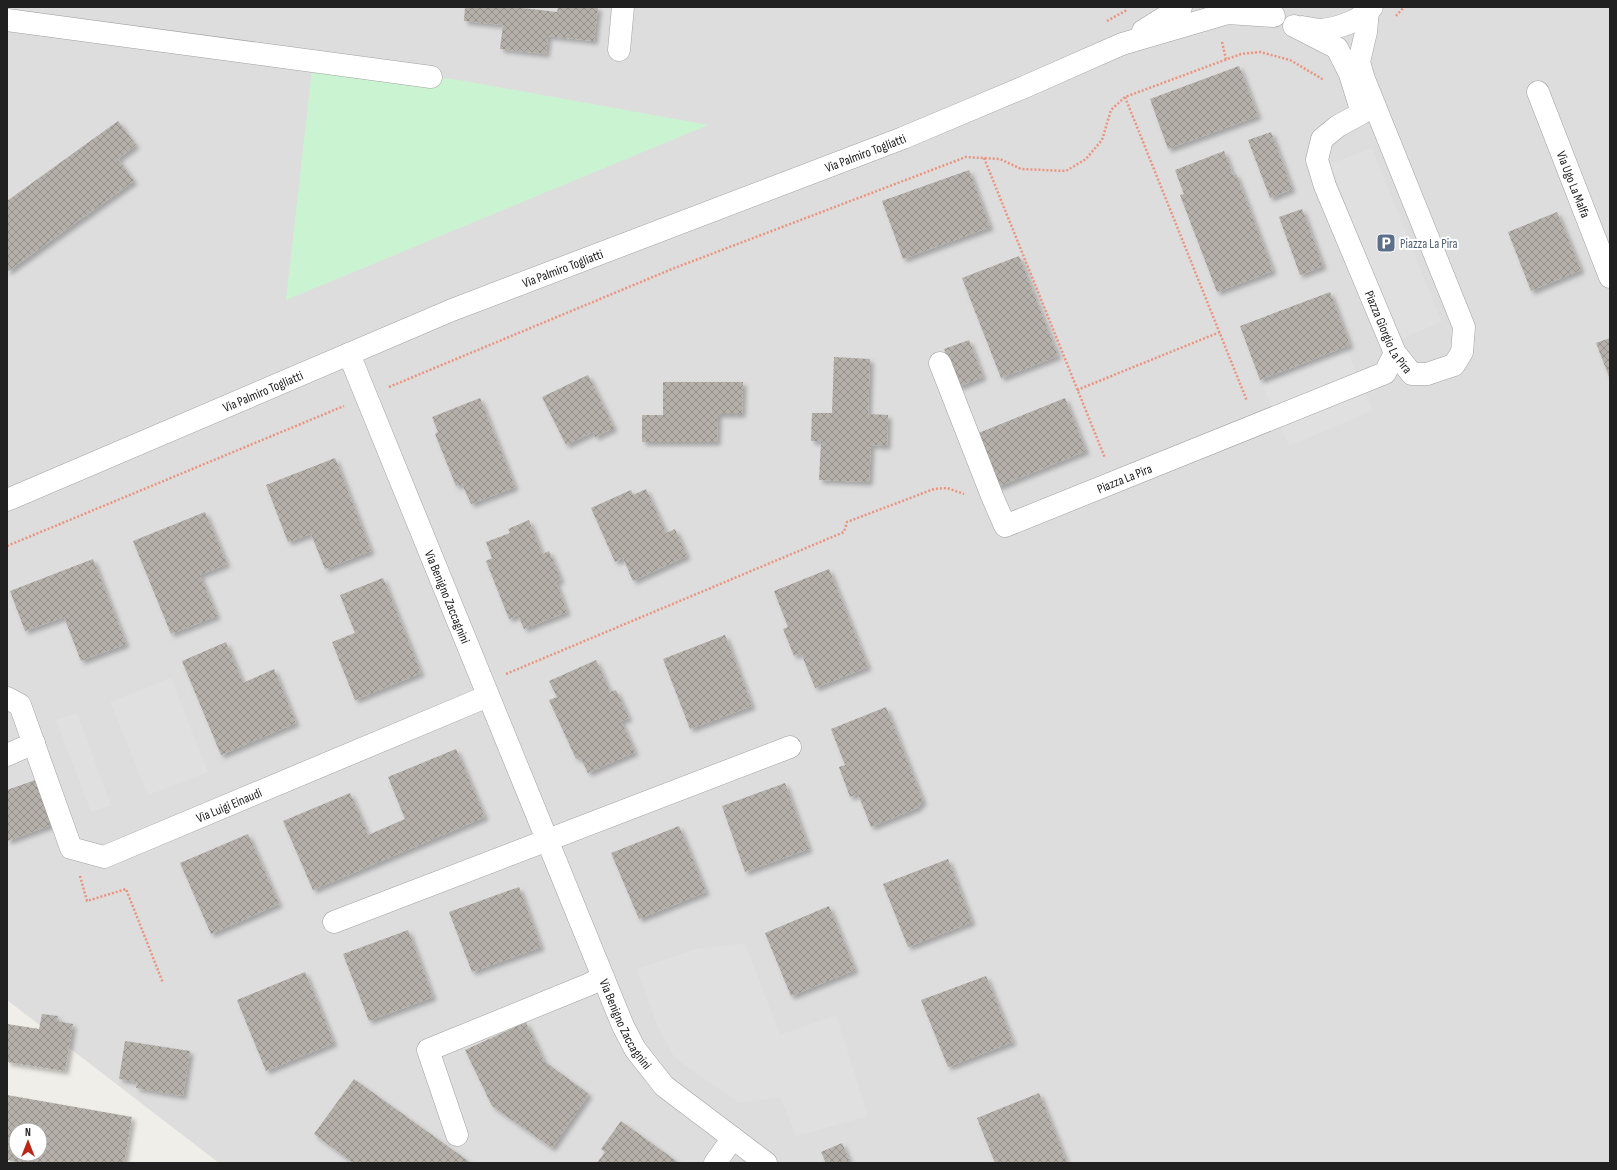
<svg xmlns="http://www.w3.org/2000/svg" width="1617" height="1170" font-family="'Sofia Sans Condensed',sans-serif">
	<style>
		.residential { fill: #dedddd }
		.park { fill: #caf4d1 }
		.parking { fill: #e0e0e0 }
		.building { fill: url(#building-cross-hatch); fill-rule: evenodd; filter: url(#shadow) }
		.lines { fill: none; stroke-linecap: round; stroke-linejoin: round }
		.minor-casing { stroke: #a1a1a1; stroke-width: 23 }
		.path { stroke: #eb937d; stroke-width: 2.5; stroke-dasharray: 2 2; stroke-linecap: butt }
		.minor { stroke: #fff; stroke-width: 22 }
		.labels { text-anchor: middle; stroke-width: 4; stroke-linejoin: round; paint-order: stroke }
		.street-label { font-size: 13px; fill: #202020; stroke: #fff }
		.service-label { font-size: 13px; fill: #4e5e75; stroke: #fff; text-anchor: start }
	</style>
	<defs>
		<pattern id="building-cross-hatch" width="8" height="8" patternUnits="userSpaceOnUse"><rect width="8" height="8" fill="#b5b0aa"/><path d="M0 0l8 8M0 8l8-8" fill="none" stroke="#938f8a"/></pattern>
		<filter id="shadow"><feDropShadow dx="3.5" dy="3.5" stdDeviation="2" flood-color="#0004"/></filter>
	</defs>
	<rect width="100%" height="100%" fill="#f0eee8"/>
	<polygon class="residential" points="7,7 1610,7 1610,1163 219,1163 7,1000"/>
	<polygon class="park" points="313,61 465,81 708,125 286,300"/>
	<g class="parking">
		<polygon points="1372,148 1442,322 1400,339 1330,164"/>
		<polygon points="1346,348 1373,410 1289,446 1262,384"/>
		<polygon points="171,678 208,772 148,795 110,702"/>
		<polygon points="77,713 111,805 91,812 56,720"/>
		<polygon points="745,943 780,1035 836,1015 868,1116 796,1136 780,1097 739,1103 675,1058 658,1027 637,969 696,949"/>
	</g>
	<g class="building">
		<polygon points="465,7 514,7 557,12 558,7 598,7 594,41 548,36 546,54 500,49 503,25 464,21"/>
		<polygon points="1239,66 1258,116 1168,149 1150,99"/>
		<polygon points="118,121 136,145 118,159 134,181 7,272 7,201"/>
		<polygon points="1271,132 1292,189 1270,198 1248,140"/>
		<polygon points="1224,151 1233,175 1236,174 1273,271 1217,292 1180,195 1184,194 1175,170"/>
		<polygon points="969,170 990,227 903,259 882,201"/>
		<polygon points="1302,209 1323,266 1300,275 1279,217"/>
		<polygon points="1557,212 1581,270 1531,291 1508,232"/>
		<polygon points="1019,256 1058,356 1001,378 962,278"/>
		<polygon points="1330,292 1350,345 1260,380 1240,326"/>
		<polygon points="1610,338 1610,379 1596,343"/>
		<polygon points="969,340 983,377 958,387 944,349"/>
		<polygon points="834,357 870,359 868,414 888,415 887,446 871,445 869,482 819,480 821,442 811,441 812,413 832,413"/>
		<polygon points="588,375 614,428 595,437 593,432 566,445 542,397"/>
		<polygon points="663,382 743,382 742,414 718,414 717,442 642,442 642,415 663,415"/>
		<polygon points="480,398 515,487 471,504 462,484 456,486 435,434 438,432 432,417"/>
		<polygon points="1065,398 1086,451 997,487 976,434"/>
		<polygon points="335,458 371,551 325,569 311,534 288,542 266,485"/>
		<polygon points="646,489 666,533 675,529 687,556 633,581 623,558 615,562 591,508 631,490 633,495"/>
		<polygon points="205,512 227,564 200,575 217,616 171,634 133,541"/>
		<polygon points="529,520 542,554 549,551 561,580 556,582 567,612 524,629 518,615 509,619 486,561 492,558 486,542 510,533 508,529"/>
		<polygon points="93,559 126,644 81,661 64,617 25,631 10,591"/>
		<polygon points="829,569 868,667 815,688 801,653 794,656 783,629 788,627 774,591"/>
		<polygon points="383,578 421,673 355,700 332,642 355,633 340,595"/>
		<polygon points="725,635 752,706 690,729 663,659"/>
		<polygon points="226,642 243,683 274,669 296,723 221,755 182,661"/>
		<polygon points="596,660 610,692 616,690 629,718 621,721 635,752 588,773 580,757 576,759 549,700 557,697 549,681"/>
		<polygon points="886,707 923,801 917,808 871,827 858,794 850,797 839,767 845,765 831,729"/>
		<polygon points="456,749 485,817 313,890 283,821 350,793 368,835 405,819 388,777"/>
		<polygon points="38,779 54,824 7,841 7,790"/>
		<polygon points="785,783 809,849 745,872 722,806"/>
		<polygon points="679,826 706,892 639,919 611,853"/>
		<polygon points="248,834 279,904 211,934 180,863"/>
		<polygon points="948,859 972,922 908,947 883,884"/>
		<polygon points="519,887 541,947 472,972 449,912"/>
		<polygon points="829,906 855,970 791,996 765,933"/>
		<polygon points="408,930 433,997 369,1021 343,954"/>
		<polygon points="305,972 334,1043 266,1071 237,1000"/>
		<polygon points="986,976 1013,1042 948,1067 921,1000"/>
		<polygon points="42,1014 58,1016 57,1021 73,1024 65,1071 7,1062 7,1024 39,1029"/>
		<polygon points="526,1022 544,1061 589,1094 552,1148 492,1106 465,1050"/>
		<polygon points="125,1041 190,1051 183,1096 136,1088 137,1082 119,1079"/>
		<polygon points="354,1079 471,1163 353,1163 314,1134"/>
		<polygon points="1039,1093 1067,1163 995,1163 977,1118"/>
		<path d="M7,1095L132,1117L124,1163H22L7,1160ZM16,1130H40V1154H16Z"/>
		<polygon points="621,1121 679,1163 597,1163 605,1152 601,1149"/>
		<polygon points="842,1143 849,1160 843,1163 826,1163 821,1152"/>
	</g>
	<g class="lines">
		<g class="minor-casing">
			<g id="minor">
				<polyline points="7,20 431,77"/>
				<path id="s1" d="M1294,26L1337,48L1350,74L1362,113L1338,126L1322,139L1317,160L1325,186L1395,353L1412,374H1427L1454,365L1462,352L1464,327L1364,79L1359,62L1366,32L1368,11"/>
				<path d="M1302,27C1308,28 1315,30 1321,30C1339,28 1360,21 1372,7"/>
				<polyline points="1143,31 1181,7"/>
				<polyline points="619,50 623,7"/>
				<path id="s2" d="M1538,92L1610,277"/>
				<path id="s3" d="M349,354L623,1026L635,1049L664,1086L766,1163"/>
				<path id="s4" d="M940,363L992,496L1005,526L1385,373L1395,353"/>
				<path id="s5" d="M7,500L452,310L903,138L1029,85L1122,44L1228,13L1274,16"/>
				<path id="s6" d="M7,698L20,705L71,848L104,857L488,696"/>
				<polyline points="7,755 34,743"/>
				<polyline points="334,922 790,747"/>
				<polyline points="457,1135 428,1050 590,984 603,977"/>
				<polyline points="715,1163 733,1138"/>
			</g>
		</g>
		<g class="path">
			<polyline points="1396,16 1404,7"/>
			<polyline points="1107,21 1127,10"/>
			<polyline points="1222,42 1226,59"/>
			<polyline points="1125,97 1247,401"/>
			<polyline points="984,158 1105,458"/>
			<polyline points="389,387 672,269 966,157 1000,159 1021,169 1066,171 1086,159 1102,140 1111,110 1125,97 1241,54 1260,52 1290,60 1324,80"/>
			<polyline points="1077,390 1220,332"/>
			<polyline points="7,546 344,406"/>
			<polyline points="506,674 844,532 847,522 934,489 947,488 964,494"/>
			<polyline points="80,876 87,901 126,889 163,983"/>
		</g>
		<use href="#minor" class="minor"/>
	</g>
	<defs>
		<g id="parking-square" transform="scale(1)"><rect x="-9" y="-9" width="18" height="18" rx="4" fill="#5c6f8a" stroke="#fff"/><path d="M-3.5-5.5H1a3.5 3.5 0 0 1 0 7H-1V5.5H-3.5ZM-1-3.4V-.6H.8a1.4 1.4 0 0 0 0-2.8Z" fill="#fff"/></g>
	</defs>
	<g fill-rule="evenodd">
		<use href="#parking-square" x="1386" y="243"/>
	</g>
	<g class="labels">
		<g class="street-label">
			<text dy="5" stroke="none"><textPath href="#s5" startOffset="926">Via Palmiro Togliatti</textPath></text>
			<text dy="5" stroke="none"><textPath href="#s2" startOffset="99">Via Ugo La Malfa</textPath></text>
			<text dy="5" stroke="none"><textPath href="#s5" startOffset="602">Via Palmiro Togliatti</textPath></text>
			<text dy="5" stroke="none"><textPath href="#s1" startOffset="374">Piazza Giorgio La Pira</textPath></text>
			<text dy="5" stroke="none"><textPath href="#s5" startOffset="278">Via Palmiro Togliatti</textPath></text>
			<text dy="5" stroke="none"><textPath href="#s4" startOffset="304">Piazza La Pira</textPath></text>
			<text dy="5" stroke="none"><textPath href="#s3" startOffset="262">Via Benigno Zaccagnini</textPath></text>
			<text dy="5" stroke="none"><textPath href="#s6" startOffset="336">Via Luigi Einaudi</textPath></text>
			<text dy="5" stroke="none"><textPath href="#s3" startOffset="725">Via Benigno Zaccagnini</textPath></text>
		</g>
		<g class="service-label">
			<text x="1400" y="248">Piazza La Pira</text>
		</g>
	</g>
	<rect width="1617" height="1170" fill="none" stroke="#202020" stroke-width="16"/>
	<g transform="translate(28 1142)"><circle r="19" fill="#ffffff" stroke="#a6a6a6"/>
	<path d="M0-3L7 15L0 10L-7 15Z" fill="#bb2616"/>
	<text y="-6" font-size="11" font-weight="bold" text-anchor="middle" fill="#202020">N</text>
	</g>
</svg>
